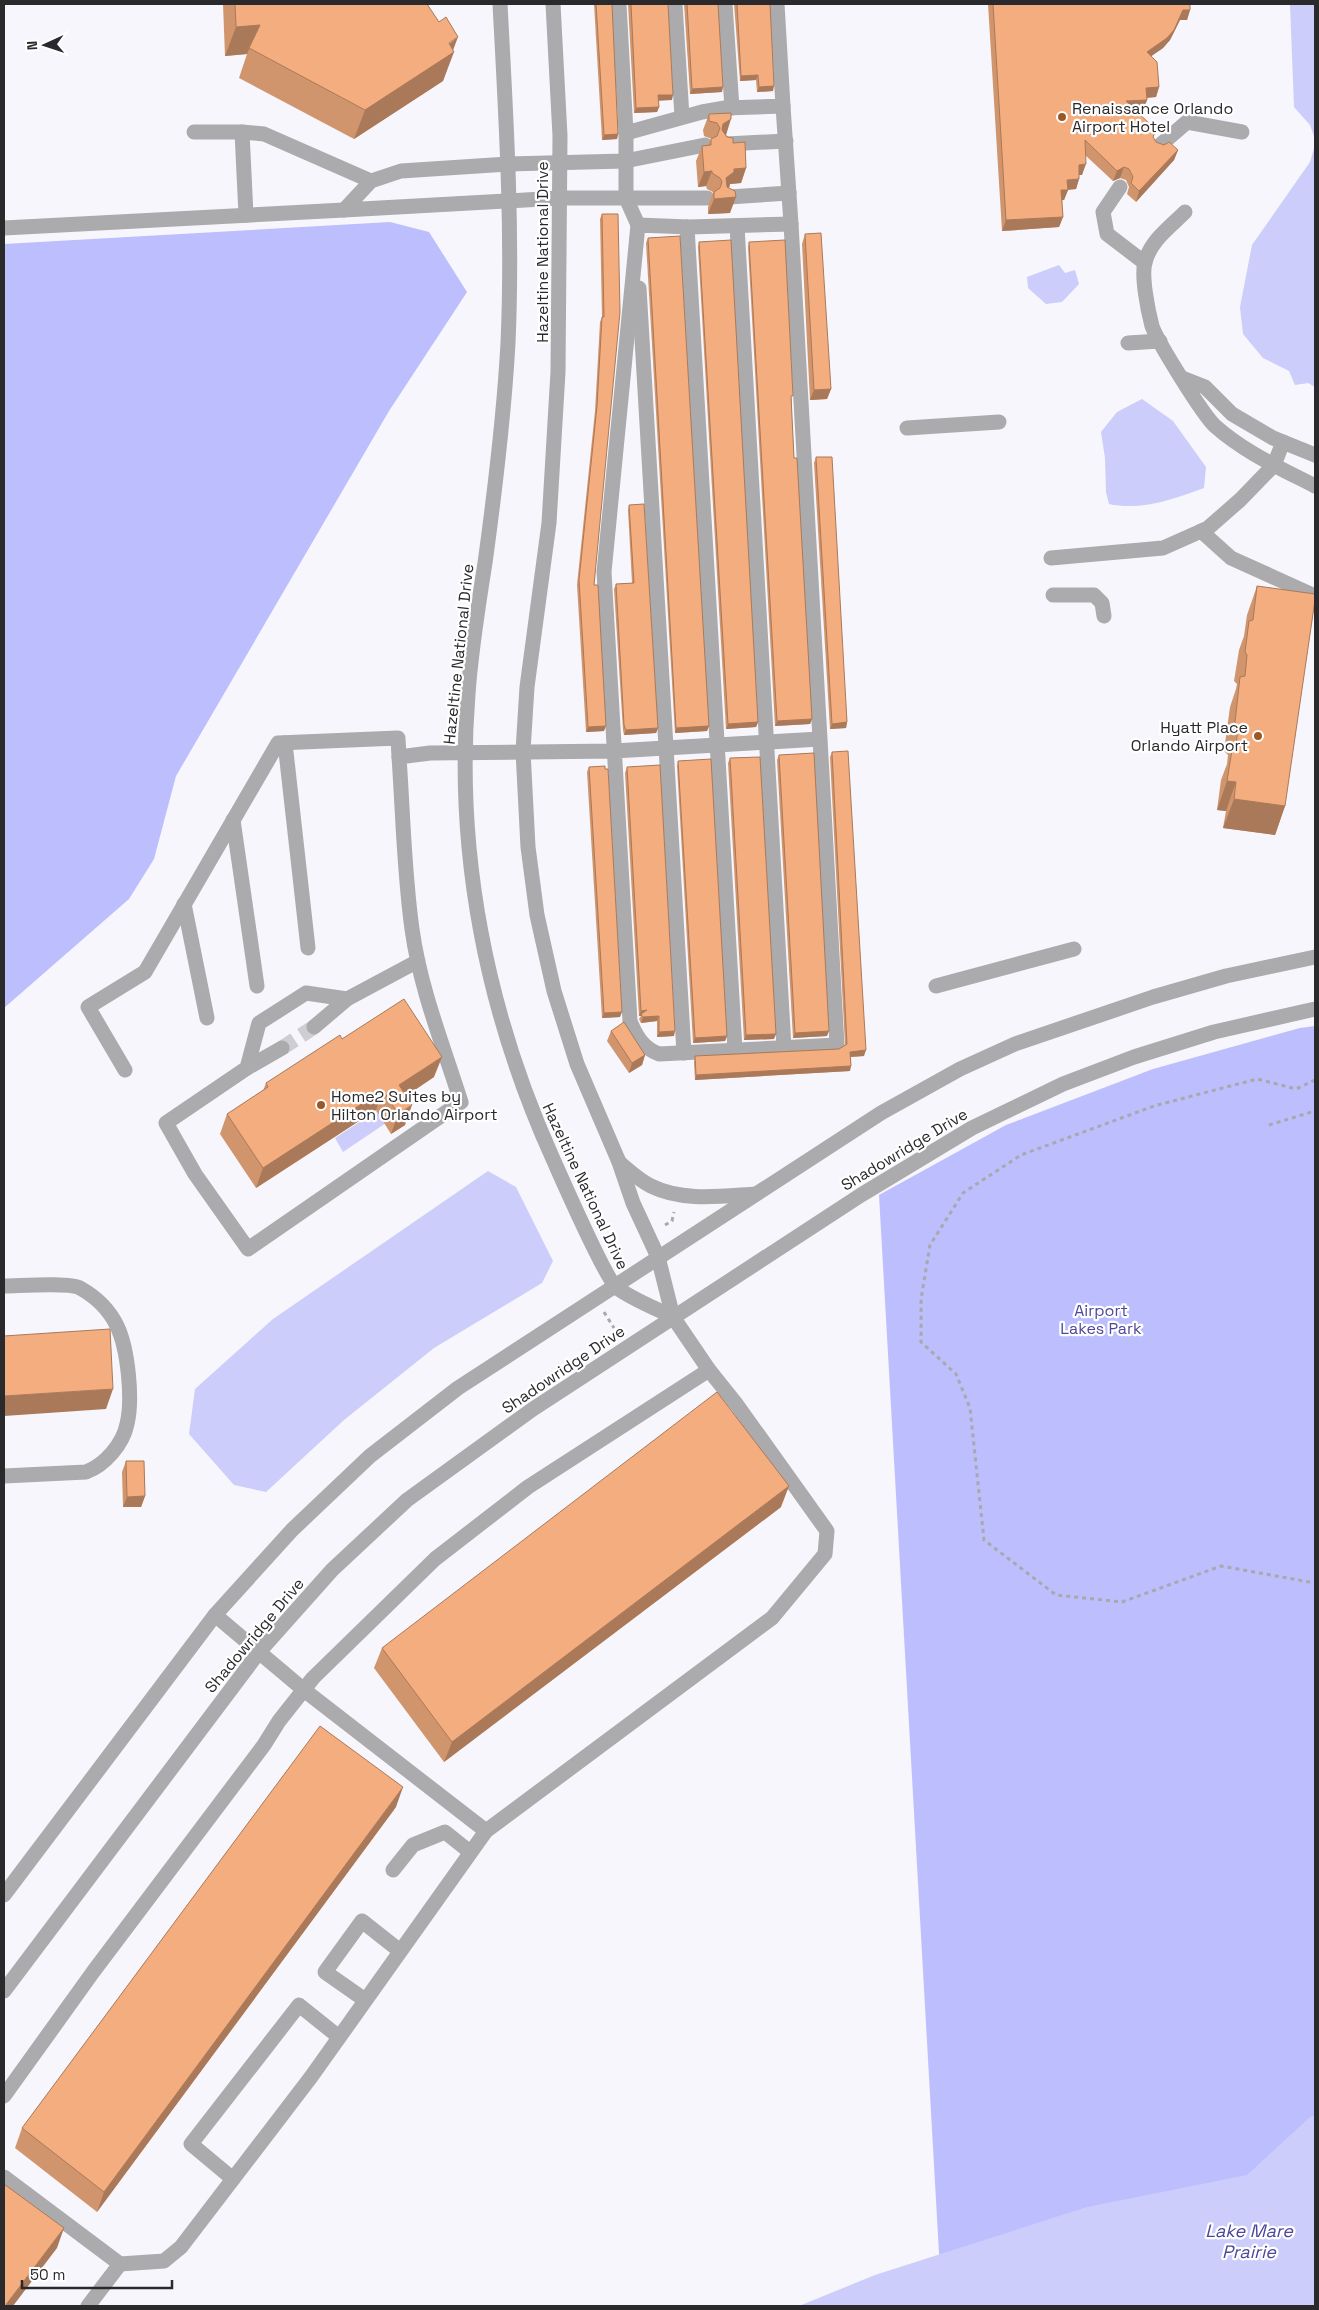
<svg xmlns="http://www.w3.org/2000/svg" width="1319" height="2310" font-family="'Space Grotesk',sans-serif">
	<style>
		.green { fill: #bdbefd }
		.water { fill: #cccdfa }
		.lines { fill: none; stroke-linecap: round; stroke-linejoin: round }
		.minor-tunnel { stroke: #cdcdd2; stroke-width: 15; stroke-dasharray: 15 8; stroke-linecap: butt }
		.path { stroke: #a8a8ad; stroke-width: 3; stroke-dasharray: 4 4; stroke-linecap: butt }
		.minor { stroke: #ababad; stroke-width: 15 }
		.wall { fill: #d1956d }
		.shaded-wall { fill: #aa7959 }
		.building { fill: #f3ad7f; stroke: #aa7959 }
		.poi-dot { fill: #9c5928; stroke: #fff; stroke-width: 2 }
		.labels { text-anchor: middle; stroke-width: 4.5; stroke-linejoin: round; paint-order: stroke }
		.poi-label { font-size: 16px; fill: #2a2a2c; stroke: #fff; text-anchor: start }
		.street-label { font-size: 16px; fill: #2a2a2c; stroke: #fff }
		.park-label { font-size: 16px; fill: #4e479a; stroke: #fff }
		.water-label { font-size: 18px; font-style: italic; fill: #4e479b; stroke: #fff }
	</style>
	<rect width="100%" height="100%" fill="#f6f6fc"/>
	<g class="green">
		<polygon points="390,222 429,232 467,292 389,411 176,776 154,859 129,899 4,1008 4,244"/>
		<polygon points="1315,1026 1315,2306 942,2306 879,1195 1006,1125 1153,1069 1300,1028"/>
	</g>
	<g class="water">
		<polygon points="1290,4 1315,4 1315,139 1310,125 1294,107"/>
		<polygon points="1315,145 1315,387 1308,383 1295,385 1289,371 1263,358 1243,334 1240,307 1252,245 1310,162"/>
		<polygon points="1059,265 1065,273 1075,270 1079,284 1062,302 1046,304 1028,288 1027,277"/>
		<path d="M1142,399L1173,421L1206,467L1204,488C1174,499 1142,511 1109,504L1106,492L1105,458L1101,432L1117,412Z"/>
		<polygon points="378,1110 386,1123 343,1152 335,1138"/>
		<polygon points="488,1171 516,1187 553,1261 542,1283 434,1348 344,1420 266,1492 234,1485 189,1434 195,1389 273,1319"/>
		<polygon points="1315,2116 1315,2306 799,2306 875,2275 1087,2207 1247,2175 1310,2117"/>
	</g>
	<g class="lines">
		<polyline class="minor-tunnel" points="282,1048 314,1027"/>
		<g class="path">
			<polyline points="1315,1080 1296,1089 1257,1079 1154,1106 1021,1155 963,1193 930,1245 921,1299 921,1342 956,1374 970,1408 984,1540 1056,1595 1122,1602 1221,1566 1315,1583"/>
			<polyline points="1269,1125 1315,1111"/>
			<polyline points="665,1225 672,1221 674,1212"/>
			<polyline points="604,1312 614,1328"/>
		</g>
		<g class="minor">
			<path d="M500,4C506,117 513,230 508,343C504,416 495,490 485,563C478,607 471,650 468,694C455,854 487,1013 553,1159C562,1179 606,1280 617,1288C634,1300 655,1308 673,1317"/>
			<polyline points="619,4 626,133 626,198 638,225"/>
			<polyline points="675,4 682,117"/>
			<polyline points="725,4 732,108"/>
			<polyline points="783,106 791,224"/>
			<polyline points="194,132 242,132 246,215"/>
			<polyline points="242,132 264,134 371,181"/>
			<polyline points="626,133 702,112 725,108 783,106 777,4"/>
			<polyline points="726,144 786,141"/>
			<polyline points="705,145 625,161 508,164 401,171 371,181 344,210 560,198 707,198"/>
			<polyline points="1159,146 1187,122 1242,132"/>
			<polyline points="1120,187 1103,212 1107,234 1145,263"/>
			<polyline points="729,197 789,193"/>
			<path d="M1185,212C1170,227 1151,240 1145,262C1141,276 1148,311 1152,326C1157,341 1203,415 1215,426C1244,452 1280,468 1315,486"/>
			<polyline points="737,226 784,1048"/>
			<polyline points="687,227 735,1050"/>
			<polyline points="4,228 344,210"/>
			<polyline points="639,288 684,1053"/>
			<polyline points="1128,343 1160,341"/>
			<polyline points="1182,378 1205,387 1232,414 1273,438 1315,455"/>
			<polyline points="907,428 999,422"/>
			<polyline points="1201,531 1231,558 1315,596"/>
			<polyline points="1051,558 1163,548 1208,528 1240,500 1274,465 1283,442"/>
			<polyline points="1053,595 1094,595 1102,603 1104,616"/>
			<polyline points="285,743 308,948"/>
			<polyline points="233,820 257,986"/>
			<polyline points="184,904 207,1018"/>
			<path d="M418,961L347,999L306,993L259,1023L247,1068L166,1123L195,1174L248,1249L461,1102C443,1045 420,988 412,929C404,872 403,814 399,757L430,753L614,751L820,739L837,1045L659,1054C643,1048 636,1036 630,1021L604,572L638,225L689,227L791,224L820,739"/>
			<polyline points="936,986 1074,949"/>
			<polyline points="314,1027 347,999"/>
			<polyline points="247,1068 282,1048"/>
			<polyline points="125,1070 88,1007 145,972 278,743 398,738 399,757"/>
			<path d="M619,1162C629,1171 639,1180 651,1186C683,1202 722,1196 756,1194"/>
			<path d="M4,1286C19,1286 69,1282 80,1288C96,1297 109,1309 117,1326C128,1349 133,1399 127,1424C123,1444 105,1465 86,1472L4,1476"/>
			<polyline points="215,1615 304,1690 486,1831"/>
			<polyline points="393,1870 413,1845 445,1832 470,1852"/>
			<polyline points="4,1895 215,1615 292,1530 370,1456 458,1388 881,1113 960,1069 1015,1044 1153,997 1226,976 1315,957"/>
			<polyline points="4,1991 259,1652 332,1570 407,1500 533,1409 861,1195 972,1128 1063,1084 1134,1057 1214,1032 1315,1009"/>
			<polyline points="365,2000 325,1972 362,1921 400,1951"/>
			<polyline points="4,2096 93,1972 264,1745 279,1721 313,1678 435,1559 528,1487 709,1370"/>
			<polyline points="4,2177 120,2264 164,2261 181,2247 311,2077 486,1831 772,1618 825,1554 827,1531 737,1405 709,1370 673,1317 658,1257 633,1203 619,1162 577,1064 554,991 537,915 528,847 523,751 527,687 549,523 558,372 560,136 553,4"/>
			<polyline points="233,2179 191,2144 299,2005 339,2037"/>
			<polyline points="88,2306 120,2264"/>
		</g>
	</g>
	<g class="wall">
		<polygon points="223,4 427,4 453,51 443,81 354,139 239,78 247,54 225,56"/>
		<polygon points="594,4 612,4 618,134 617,139 602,140"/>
		<polygon points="628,4 668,4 672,100 658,100 659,107 657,112 634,113"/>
		<polygon points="684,4 718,4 722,92 690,94"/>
		<polygon points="734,4 770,4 773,91 757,92 756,80 740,81"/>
		<polygon points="988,4 1190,4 1190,10 1187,20 1180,20 1170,40 1163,48 1151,56 1159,87 1156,97 1147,98 1147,100 1143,110 1136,110 1153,137 1156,142 1178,150 1174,160 1136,202 1127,194 1129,187 1126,180 1120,178 1113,181 1085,155 1082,175 1079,175 1079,179 1076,189 1068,190 1064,200 1062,200 1063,217 1059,227 1002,231"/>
		<polygon points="731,113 726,135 733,143 746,168 741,183 730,184 729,188 730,213 708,214 708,207 713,192 707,189 706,186 698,187 696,161 702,146 708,145 711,139 712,139 704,136 703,130 709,114"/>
		<polygon points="602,214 618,214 594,585 604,731 586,732 577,585 595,411 600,322 602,317 600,219"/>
		<polygon points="805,234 831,389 827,399 810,400 802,244"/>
		<polygon points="648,238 709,726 707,731 675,733 646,243"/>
		<polygon points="699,242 758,722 756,727 726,729 698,247"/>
		<polygon points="749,242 792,401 791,401 794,458 812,719 810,724 775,726 748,247"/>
		<polygon points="816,457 847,722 846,728 830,729 814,463"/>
		<polygon points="629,505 658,728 656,733 624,735 623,730 614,589 616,584 632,583 628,510"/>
		<polygon points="1257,586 1285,806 1275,835 1223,828 1226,811 1217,810 1221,780 1227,764 1228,755 1224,751 1230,707 1236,689 1237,684 1234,681 1239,650 1244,636 1247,615"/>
		<polygon points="832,752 864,1056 851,1057 850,1071 695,1080 694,1062 695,1056 839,1049 845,1045 830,757"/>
		<polygon points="779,755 827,1036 793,1038 777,760"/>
		<polygon points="730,758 774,1039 744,1040 728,763"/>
		<polygon points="678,761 727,1036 725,1041 693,1043 677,766"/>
		<polygon points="589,767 620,1017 602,1018 587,772"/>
		<polygon points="627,767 674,1036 657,1037 657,1021 641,1023 639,1019 641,1016 639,1016 625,773"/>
		<polygon points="611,1031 645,1055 642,1065 629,1073 607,1041"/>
		<polygon points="342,1039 434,1077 406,1096 405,1125 391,1134 376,1110 256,1188 220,1134 227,1114 263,1091 266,1083"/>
		<polygon points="126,1461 145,1496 141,1507 123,1507 122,1472"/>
		<polygon points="781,1507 444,1762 374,1668 382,1648"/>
		<polygon points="396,1807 97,2212 15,2148 22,2128"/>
	</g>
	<g class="shaded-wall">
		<polygon points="1183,10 1190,10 1187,20 1180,20 1170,40 1163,48 1143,62 1147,52"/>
		<polygon points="260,25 247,54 225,56 236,27"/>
		<polygon points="458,37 452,53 454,52 443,81 354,139 365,110"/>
		<polygon points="758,75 756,80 740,81 741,76"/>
		<polygon points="774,86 773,91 757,92 759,87"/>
		<polygon points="723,87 722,92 690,94 692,89"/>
		<polygon points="1159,87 1156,97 1142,98 1146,88"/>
		<polygon points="658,95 673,95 672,100 656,101"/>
		<polygon points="1147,100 1143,110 1122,112 1126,101"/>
		<polygon points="659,107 657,112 634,113 636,108"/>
		<polygon points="731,119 726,135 718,139 723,124"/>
		<polygon points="618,134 617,139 602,140 604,135"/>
		<polygon points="1178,150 1174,160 1136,202 1139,191"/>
		<polygon points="1086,164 1082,175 1075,175 1079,165"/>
		<polygon points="1124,167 1120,178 1113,181 1117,171"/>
		<polygon points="746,168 741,183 730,184 729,188 720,193 726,178 734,169"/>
		<polygon points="712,171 706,186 698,187 704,172"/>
		<polygon points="1079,179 1076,189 1063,190 1067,180"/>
		<polygon points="1061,190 1068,190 1064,200 1057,201"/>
		<polygon points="736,197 730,213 708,214 714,199"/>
		<polygon points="1063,217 1059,227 1002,231 1006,220"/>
		<polygon points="831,389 827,399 810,400 814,390"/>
		<polygon points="812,719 810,724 775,726 777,721"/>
		<polygon points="758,722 756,727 726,729 728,724"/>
		<polygon points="847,722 846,728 830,729 832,724"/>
		<polygon points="606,726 604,731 586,732 588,727"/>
		<polygon points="709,726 707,731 675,733 676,728"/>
		<polygon points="658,728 656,733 624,735 626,730"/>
		<polygon points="1227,781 1236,782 1226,811 1217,810"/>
		<polygon points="1234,799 1285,806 1275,835 1223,828"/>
		<polygon points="647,1010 641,1014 641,1016 639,1016 641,1011"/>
		<polygon points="622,1012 620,1017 602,1018 604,1013"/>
		<polygon points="659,1016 657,1021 641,1023 643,1017"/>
		<polygon points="675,1031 674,1036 657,1037 659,1032"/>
		<polygon points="829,1031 827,1036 793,1038 795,1033"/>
		<polygon points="776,1034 774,1039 744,1040 746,1035"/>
		<polygon points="727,1036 725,1041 693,1043 695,1038"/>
		<polygon points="866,1050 864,1056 848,1057 850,1052"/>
		<polygon points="645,1055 642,1065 629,1073 632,1063"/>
		<polygon points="442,1057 434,1077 392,1105 399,1085"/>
		<polygon points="851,1066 850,1071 695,1080 696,1075"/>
		<polygon points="383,1090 376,1110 256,1188 263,1168"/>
		<polygon points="412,1105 405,1125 391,1134 398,1114"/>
		<polygon points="113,1389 106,1409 4,1416 4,1396"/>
		<polygon points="789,1486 781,1507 444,1762 452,1742"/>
		<polygon points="145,1496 141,1507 123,1507 127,1497"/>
		<polygon points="403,1787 396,1807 97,2212 104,2192"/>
		<polygon points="64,2228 57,2248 13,2306 5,2306"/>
	</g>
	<g class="building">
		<polygon points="235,4 427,4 439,22 446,17 458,37 449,43 454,52 365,110 249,48 260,25 236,27"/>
		<polygon points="596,4 612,4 618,134 604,135"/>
		<polygon points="631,4 668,4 673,95 658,95 659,107 636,108"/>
		<polygon points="687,4 718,4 723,87 692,89"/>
		<polygon points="737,4 770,4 774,86 759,87 758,75 741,76"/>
		<polygon points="993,4 1190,4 1190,10 1183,10 1174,30 1167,38 1147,52 1157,62 1159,87 1146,88 1147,100 1126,101 1156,130 1153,137 1156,142 1164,145 1169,142 1178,150 1139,191 1131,183 1133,177 1129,169 1124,167 1117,171 1085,140 1086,164 1079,165 1079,179 1067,180 1068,190 1061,190 1063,217 1006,220"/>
		<polygon points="731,113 731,119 723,124 722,130 727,137 733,138 733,143 745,142 746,168 734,169 734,172 726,178 727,187 735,191 736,197 714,199 714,192 720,188 722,182 720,178 712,173 712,171 704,172 702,146 711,145 711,139 717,136 720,128 717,123 709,121 709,114"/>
		<polygon points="602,214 618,214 620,312 594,585 598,585 606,726 588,727 579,580 597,406 602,317 604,317"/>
		<polygon points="821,233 831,389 814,390 805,234"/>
		<polygon points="680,236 709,726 676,728 648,238"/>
		<polygon points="731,240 758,722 728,724 699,242"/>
		<polygon points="785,240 793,396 791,396 794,458 797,458 812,719 777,721 749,242"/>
		<polygon points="816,457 832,457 847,722 832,724"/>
		<polygon points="644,504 658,728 626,730 624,725 616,584 634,583 629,505"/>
		<polygon points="1257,586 1315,594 1315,600 1285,806 1234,799 1236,782 1227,781 1232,750 1236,747 1238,726 1235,722 1240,677 1245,676 1247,655 1245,652 1249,621 1253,620"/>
		<polygon points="848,751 866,1050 850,1052 851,1066 696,1075 695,1056 839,1049 847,1044 832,752"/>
		<polygon points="814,753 829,1031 795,1033 779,755"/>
		<polygon points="760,757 776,1034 746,1035 730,758"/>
		<polygon points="711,759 727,1036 695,1038 678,761"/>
		<polygon points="660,765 675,1031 659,1032 659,1016 643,1017 641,1014 647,1010 641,1011 627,767"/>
		<polygon points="605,766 605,769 608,769 622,1012 604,1013 589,767"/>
		<polygon points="404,999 442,1057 399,1085 412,1105 398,1114 383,1090 263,1168 227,1114 268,1087 266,1083 340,1035 342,1039"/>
		<polygon points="624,1022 645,1055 632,1063 611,1031"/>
		<polygon points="110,1329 113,1389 4,1396 4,1336"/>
		<polygon points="717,1392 789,1486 452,1742 382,1648"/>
		<polygon points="126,1461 144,1461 145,1496 127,1497"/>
		<polygon points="320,1726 403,1787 104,2192 22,2128"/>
		<polygon points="4,2184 64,2228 5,2306 4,2306"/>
	</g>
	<g class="poi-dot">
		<circle cx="1062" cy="117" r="5"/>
		<circle cx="1258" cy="736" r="5"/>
		<circle cx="321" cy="1105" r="5"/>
	</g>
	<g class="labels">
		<g class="poi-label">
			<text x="1072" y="114">Renaissance Orlando<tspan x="1072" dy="18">Airport Hotel</tspan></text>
			<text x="1248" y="733" text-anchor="end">Hyatt Place<tspan x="1248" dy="18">Orlando Airport</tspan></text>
			<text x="331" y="1102">Home2 Suites by<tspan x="331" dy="18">Hilton Orlando Airport</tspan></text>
		</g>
		<g class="street-label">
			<text transform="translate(542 252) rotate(-90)" y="6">Hazeltine National Drive</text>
			<text transform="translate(458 654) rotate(-84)" y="6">Hazeltine National Drive</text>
			<text transform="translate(904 1149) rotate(-31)" y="6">Shadowridge Drive</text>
			<text transform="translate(586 1186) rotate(65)" y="6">Hazeltine National Drive</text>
			<text transform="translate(563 1369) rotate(-34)" y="6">Shadowridge Drive</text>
			<text transform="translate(254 1635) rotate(-50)" y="6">Shadowridge Drive</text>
		</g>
		<g class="park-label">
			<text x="1101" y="1316">Airport<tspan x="1101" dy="18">Lakes Park</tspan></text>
		</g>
		<g class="water-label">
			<text x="1249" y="2237">Lake Mare<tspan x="1249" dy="21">Prairie</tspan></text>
		</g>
	</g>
	<rect width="1319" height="2310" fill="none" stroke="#2a2a2c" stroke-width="10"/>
	<g transform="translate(45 45) rotate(267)" stroke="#ffffff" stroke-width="4" paint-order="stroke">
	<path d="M0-4L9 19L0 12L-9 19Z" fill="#2a2a2c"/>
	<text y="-8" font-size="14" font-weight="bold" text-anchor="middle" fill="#2a2a2c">N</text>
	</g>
	<path d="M22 2280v8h150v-8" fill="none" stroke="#2a2a2c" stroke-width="2.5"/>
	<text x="30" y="2280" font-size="15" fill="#2a2a2c" stroke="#ffffff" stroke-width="4" paint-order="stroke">50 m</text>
</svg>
